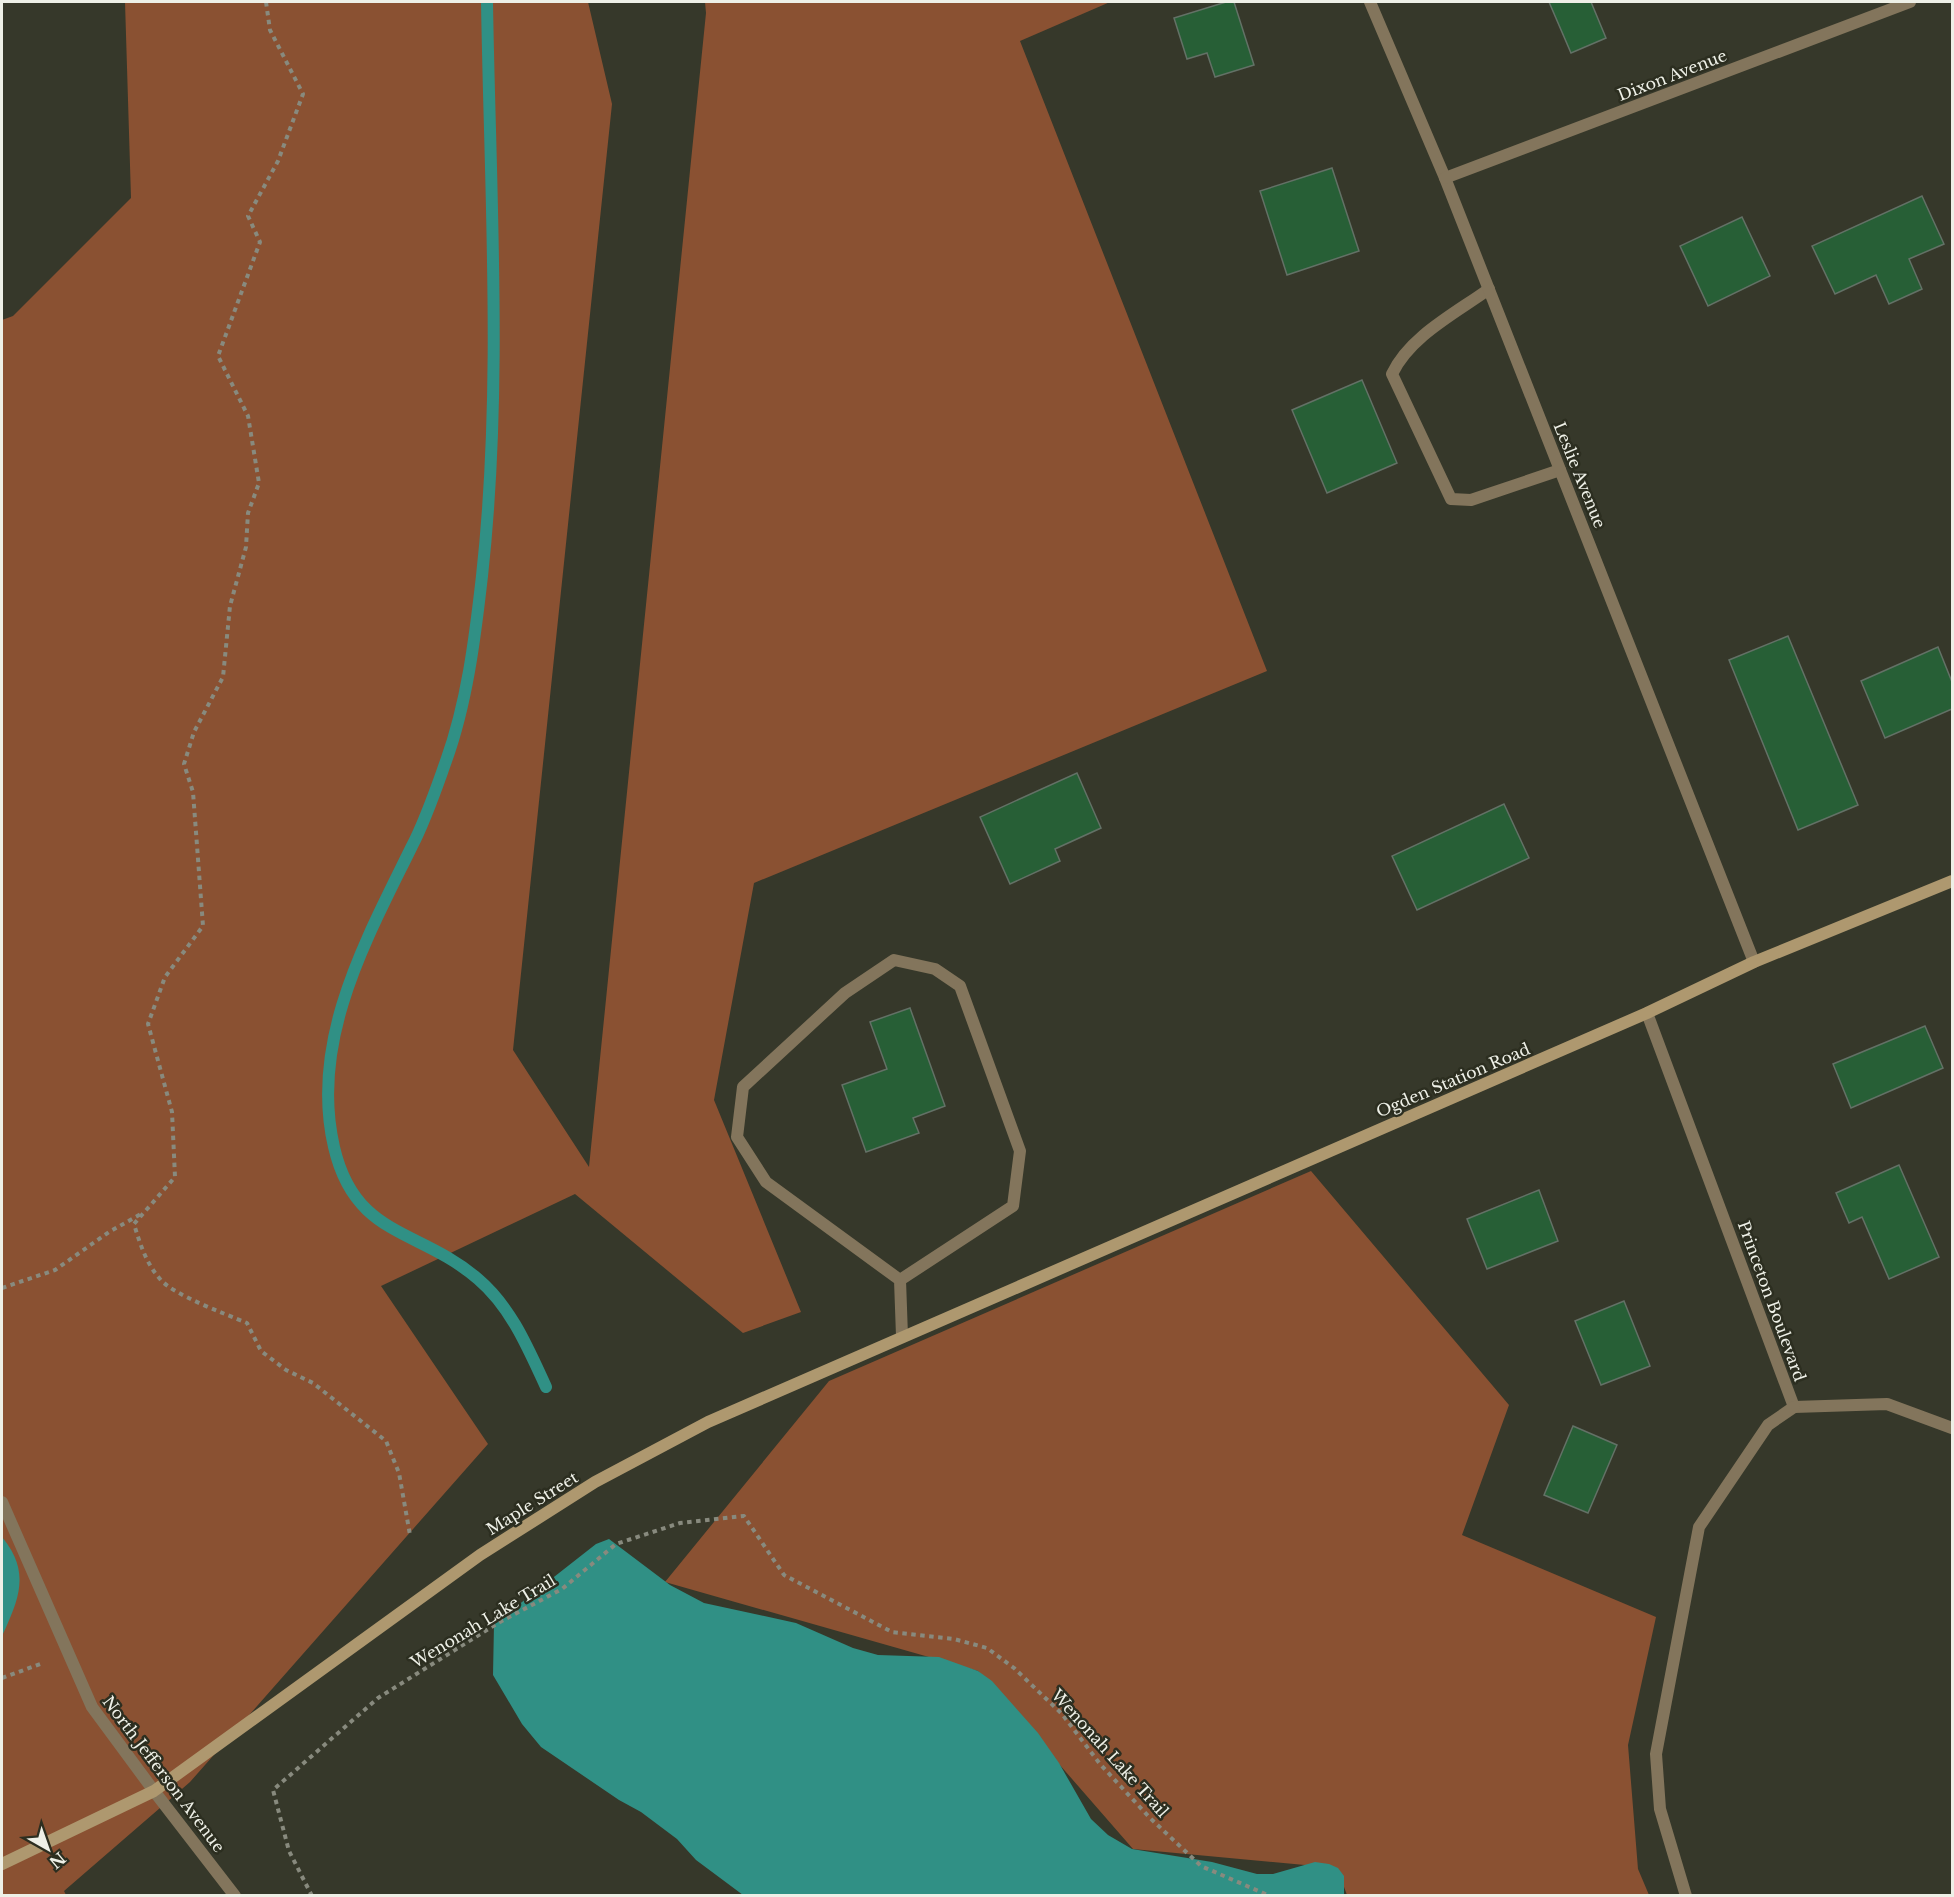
<svg xmlns="http://www.w3.org/2000/svg" width="1954" height="1897" font-family="'Libre Baskerville',serif">
	<style>
		.green { fill: #8a5132 }
		.water { fill: #309085 }
		.lines { fill: none; stroke-linecap: round; stroke-linejoin: round }
		.stream { stroke: #309085; stroke-width: 12 }
		.building { fill: #275f36; stroke: #637166; stroke-width: 1.5 }
		.path { stroke: #888a7e; stroke-width: 4; stroke-dasharray: 4.5 4.5; stroke-linecap: butt }
		.lane { stroke: #83755c; stroke-width: 12 }
		.street { stroke: #83755c; stroke-width: 12 }
		.secondary { stroke: #ae986f; stroke-width: 12 }
		.labels { text-anchor: middle; stroke-width: 5; stroke-linejoin: round; paint-order: stroke }
		.street-label { font-size: 16px; fill: #eef0e7; stroke: #2c2e20 }
	</style>
	<rect width="100%" height="100%" fill="#36382a"/>
	<g class="green">
		<polygon points="125,2 588,2 612,104 513,1050 589,1167 706,13 705,2 1110,2 1020,41 1267,671 754,883 714,1100 801,1312 743,1333 575,1194 381,1286 488,1444 190,1782 64,1891 66,1895 2,1896 2,320 13,316 131,198"/>
		<polygon points="1311,1171 1509,1405 1462,1535 1656,1617 1628,1745 1638,1869 1649,1895 1347,1895 1337,1868 1133,1849 978,1671 665,1582 829,1381"/>
	</g>
	<g class="water">
		<path d="M2,1537C31,1572 19,1599 2,1636Z"/>
		<polygon points="609,1539 670,1585 704,1603 796,1623 853,1648 878,1655 939,1657 978,1671 992,1681 1038,1733 1059,1763 1091,1819 1108,1835 1132,1849 1212,1862 1257,1874 1273,1874 1315,1862 1329,1864 1338,1868 1344,1876 1344,1895 743,1895 696,1860 677,1839 641,1812 619,1800 541,1747 522,1724 493,1675 494,1624 596,1544"/>
	</g>
	<g class="lines">
		<path class="stream" d="M487,2C490,193 503,386 482,576C475,638 467,703 446,761C436,789 426,819 412,846C367,938 309,1040 334,1147C355,1238 419,1228 478,1279C511,1307 528,1348 546,1387"/>
	</g>
	<g class="building">
		<polygon points="1226,2 1234,2 1254,65 1215,77 1207,53 1187,59 1174,18"/>
		<polygon points="1549,2 1591,2 1606,38 1571,53"/>
		<polygon points="1332,168 1359,251 1287,275 1260,191"/>
		<polygon points="1922,196 1944,244 1909,259 1922,289 1889,304 1876,275 1835,294 1812,246"/>
		<polygon points="1742,217 1770,276 1708,306 1680,246"/>
		<polygon points="1362,380 1397,463 1327,493 1292,410"/>
		<polygon points="1788,636 1858,805 1798,830 1729,660"/>
		<polygon points="1938,647 1952,682 1952,709 1885,738 1861,681"/>
		<polygon points="1077,773 1101,828 1055,849 1060,861 1010,884 980,817"/>
		<polygon points="1504,804 1529,858 1417,910 1392,856"/>
		<polygon points="910,1008 945,1106 913,1118 919,1133 866,1152 842,1085 887,1069 870,1022"/>
		<polygon points="1925,1026 1943,1068 1851,1108 1833,1064"/>
		<polygon points="1899,1165 1939,1257 1889,1279 1862,1217 1849,1223 1836,1193"/>
		<polygon points="1539,1190 1558,1241 1487,1269 1467,1219"/>
		<polygon points="1624,1301 1650,1366 1601,1385 1575,1321"/>
		<polygon points="1573,1426 1617,1445 1588,1513 1544,1495"/>
	</g>
	<g class="lines">
		<g class="path">
			<path d="M266,2L270,30L303,94L278,161L248,216L260,242L218,356L248,416L259,483L248,513L246,547L230,606L223,677L194,732L184,764L193,792L203,926L165,977L148,1024L172,1112L175,1177L134,1224C140,1244 146,1263 160,1279C173,1295 226,1314 247,1323L261,1351L286,1370L313,1383L386,1441L399,1473L410,1535"/>
			<polyline points="2,1288 55,1270 109,1232 141,1214"/>
			<polyline points="2,1678 43,1663"/>
			<polyline points="312,1896 289,1851 273,1790 378,1698 498,1623 562,1589 616,1544 680,1523 744,1516 784,1575 892,1632 954,1639 987,1648 1014,1668 1062,1714 1100,1764 1150,1818 1201,1866 1270,1896"/>
		</g>
		<g class="lane">
			<path d="M1489,289C1456,313 1410,336 1392,374L1451,499L1471,500L1560,470"/>
			<polyline points="900,1280 766,1182 737,1137 743,1087 845,993 894,960 935,969 960,986 1020,1151 1013,1206 900,1280 902,1336"/>
			<polyline points="154,1791 235,1896"/>
		</g>
		<g class="street">
			<polyline points="1370,2 1445,178 1754,962"/>
			<polyline points="1445,178 1910,2"/>
			<polyline points="1647,1013 1794,1407"/>
			<polyline points="1794,1407 1887,1404 1952,1428"/>
			<polyline points="2,1502 92,1707 154,1791"/>
			<polyline points="1686,1896 1660,1809 1656,1754 1699,1527 1768,1425 1794,1407"/>
		</g>
		<polyline class="secondary" points="2,1864 154,1791 480,1555 595,1482 708,1422 1647,1013 1754,962 1952,881"/>
	</g>
	<g class="labels">
		<g class="street-label">
			<text transform="translate(1672 75) rotate(-21)" y="6">Dixon Avenue</text>
			<text transform="translate(1580 475) rotate(68)" y="6">Leslie Avenue</text>
			<text transform="translate(1453 1080) rotate(-23)" y="6">Ogden Station Road</text>
			<text transform="translate(1772 1301) rotate(70)" y="6">Princeton Boulevard</text>
			<text transform="translate(532 1503) rotate(-32)" y="6">Maple Street</text>
			<text transform="translate(483 1621) rotate(-31)" y="6">Wenonah Lake Trail</text>
			<text transform="translate(1110 1753) rotate(48)" y="6">Wenonah Lake Trail</text>
			<text transform="translate(164 1774) rotate(53)" y="6">North Jefferson Avenue</text>
		</g>
	</g>
	<rect width="1954" height="1897" fill="none" stroke="#eef0e7" stroke-width="6"/>
	<g transform="translate(48 1849) rotate(140)" stroke="#2c2e20" stroke-width="4.5" paint-order="stroke">
	<path d="M0-4.5L10 22L0 15L-10 22Z" fill="#eef0e7"/>
	<text y="-9" font-size="16" font-weight="bold" text-anchor="middle" fill="#eef0e7">N</text>
	</g>
</svg>
